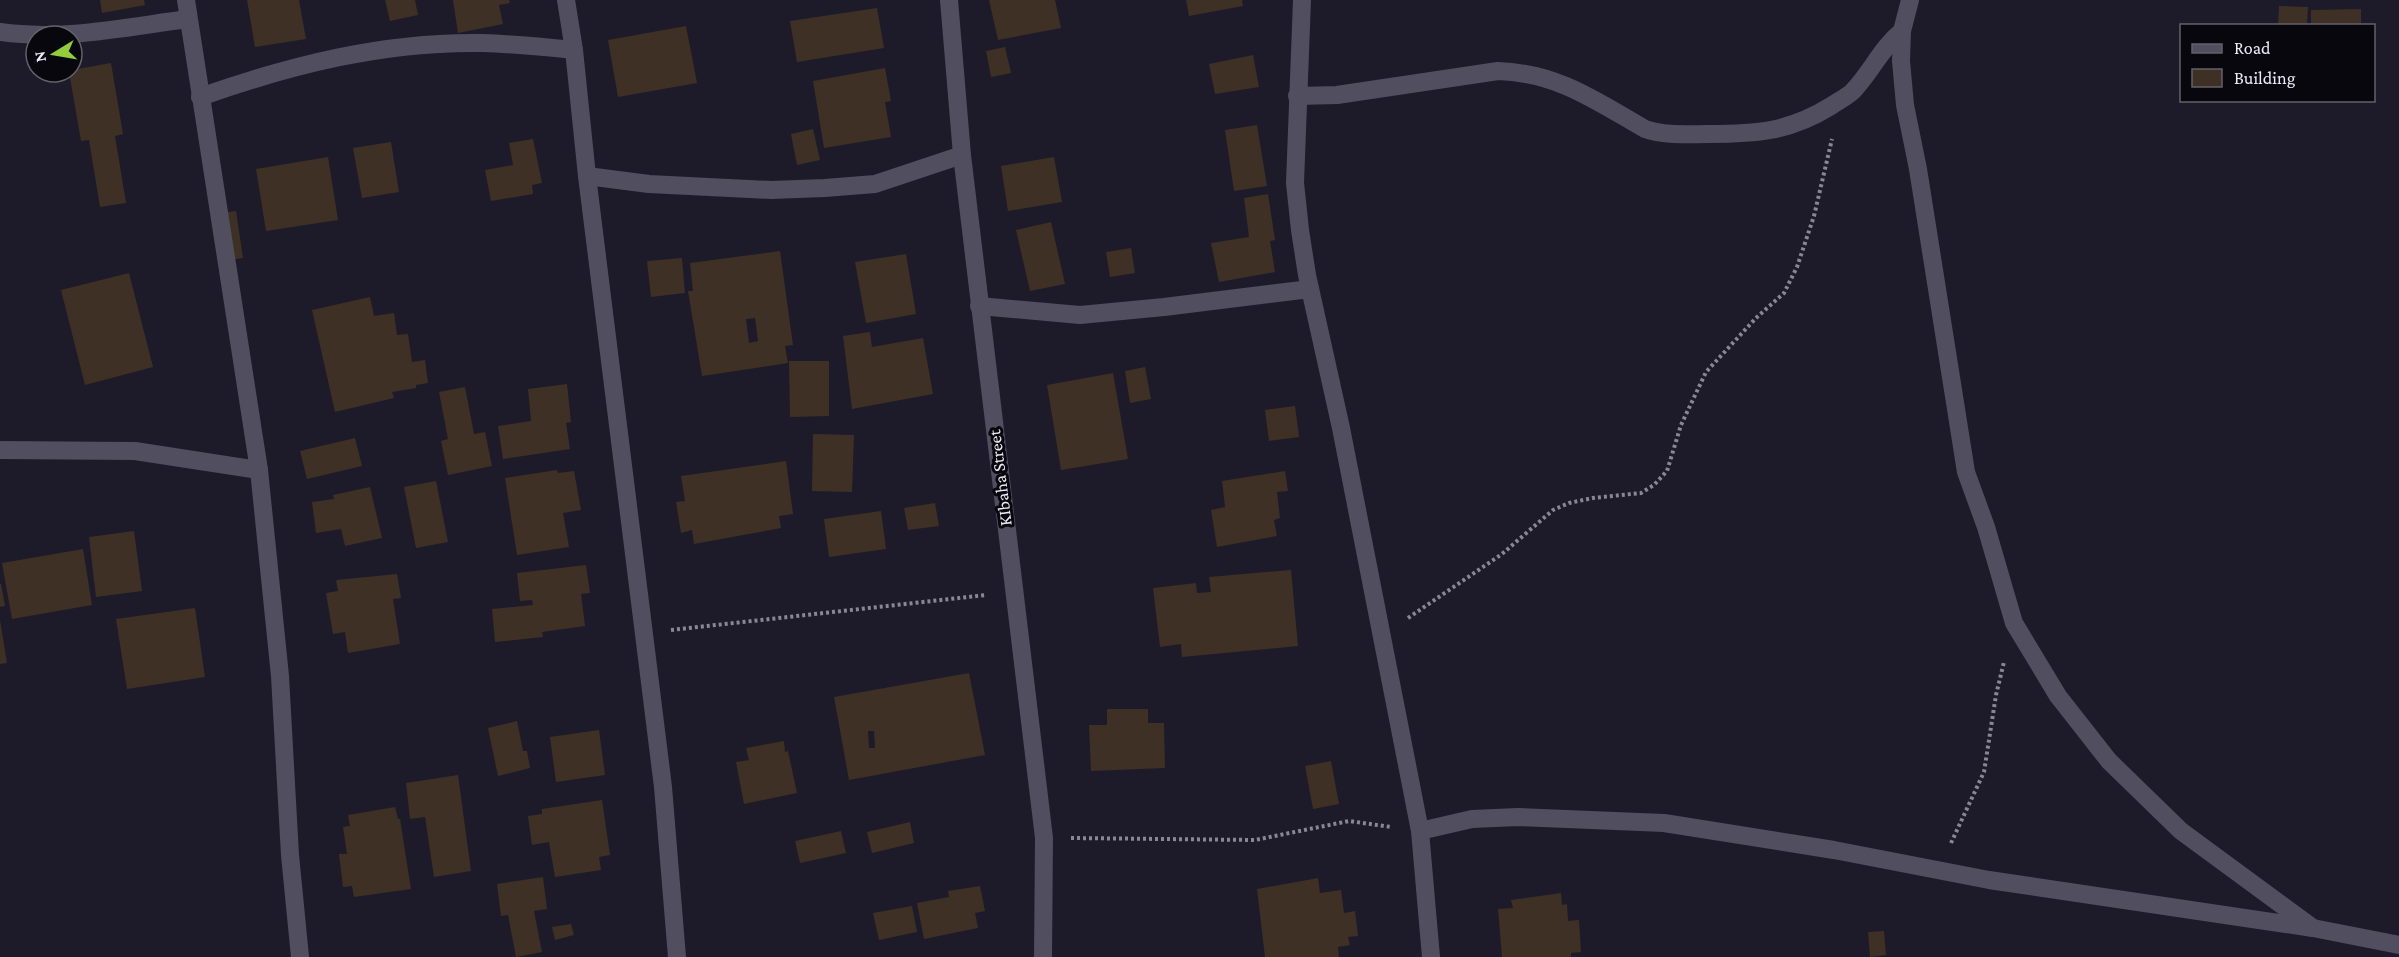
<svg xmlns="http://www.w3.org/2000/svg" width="2399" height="957" font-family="'Crimson Pro',serif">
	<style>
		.building { fill: #3e3024; fill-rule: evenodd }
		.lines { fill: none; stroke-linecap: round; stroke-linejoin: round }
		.path { stroke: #898794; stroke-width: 4; stroke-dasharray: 3 3; stroke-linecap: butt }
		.minor { stroke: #504e5f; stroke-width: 18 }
		.labels { text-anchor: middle; stroke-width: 6; stroke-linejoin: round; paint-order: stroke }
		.street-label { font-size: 18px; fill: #edebf6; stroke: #07070d }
	</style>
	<rect width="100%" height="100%" fill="#1d1b2a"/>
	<g class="building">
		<polygon points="100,0 144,0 145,5 102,13"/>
		<polygon points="247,0 299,0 306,39 255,47"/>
		<polygon points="385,0 415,0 418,15 390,21"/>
		<polygon points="453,0 509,0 510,3 499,5 503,24 458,33"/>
		<polygon points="989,0 1055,0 1061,28 998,40"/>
		<polygon points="1186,0 1242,0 1243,6 1189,16"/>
		<polygon points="2279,6 2308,7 2307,26 2278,26"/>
		<polygon points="877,8 884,48 797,62 790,21"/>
		<polygon points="2361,9 2361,26 2311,26 2311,10"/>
		<polygon points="686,26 697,83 618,97 608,40"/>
		<polygon points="1005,47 1011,73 991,77 986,51"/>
		<polygon points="1253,55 1259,87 1215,94 1209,64"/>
		<polygon points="111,63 123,134 115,136 126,203 100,207 89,140 81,141 69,72 72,72 72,70"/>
		<polygon points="885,68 891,101 885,102 891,137 824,148 813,81"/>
		<polygon points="1257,125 1267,186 1234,191 1225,130"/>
		<polygon points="813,129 820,160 797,165 791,134"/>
		<polygon points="533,139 542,183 532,185 533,194 491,201 485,170 513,165 509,143"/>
		<polygon points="391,142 399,192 362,198 353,148"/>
		<polygon points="328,157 338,220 266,231 256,169"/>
		<polygon points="1054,157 1062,202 1008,211 1001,166"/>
		<polygon points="1268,194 1275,240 1270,241 1275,272 1219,282 1211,243 1249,237 1244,198"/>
		<polygon points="236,211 243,258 229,260 221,213"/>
		<polygon points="1051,222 1065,284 1030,291 1016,230"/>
		<polygon points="1131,248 1135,273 1110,277 1106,252"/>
		<path d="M780,251L793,345L785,346L788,363L702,376L688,291H693L690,263ZM755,318L758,341L749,343L746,319Z"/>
		<polygon points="906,254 916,314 866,323 855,262"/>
		<polygon points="682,258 685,293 651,297 647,261"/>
		<polygon points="129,273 153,367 85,385 61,290"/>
		<polygon points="370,297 374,316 394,313 397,335 408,334 412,362 425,360 428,383 416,385 416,388 392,392 394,398 335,412 312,310"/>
		<polygon points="870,332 872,347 923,338 933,394 852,409 843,336"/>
		<polygon points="789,361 829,361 829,416 790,417"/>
		<polygon points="1145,367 1151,399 1130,403 1125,371"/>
		<polygon points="1113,373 1128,459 1061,470 1047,385"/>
		<polygon points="567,384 571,422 566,423 570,449 503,459 498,426 531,421 528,389"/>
		<polygon points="465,387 474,434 485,432 492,466 448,475 441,441 448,439 439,392"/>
		<polygon points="1295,406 1299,437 1269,441 1265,410"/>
		<polygon points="813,434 854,435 852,492 812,491"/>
		<polygon points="355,438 362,466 307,479 300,451"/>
		<polygon points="786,461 793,514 779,516 781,528 694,544 692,530 681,533 676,502 685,501 681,476"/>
		<polygon points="557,470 558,473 574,471 581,510 563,513 569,547 517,555 505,478"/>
		<polygon points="1285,471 1288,491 1277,492 1280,518 1274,520 1277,536 1217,547 1211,510 1225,507 1222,481"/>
		<polygon points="436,481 448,542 416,548 404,487"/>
		<polygon points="370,487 382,538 345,546 341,529 316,533 312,502 334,499 333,495"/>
		<polygon points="935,503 939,526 908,530 904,508"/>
		<polygon points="881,511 886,549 829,557 824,519"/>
		<polygon points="134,531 142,591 96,597 89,537"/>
		<polygon points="83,549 92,605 12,619 2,563"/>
		<polygon points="586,565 590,593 581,594 585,626 542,632 543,637 495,642 492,609 533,605 532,600 520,601 517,573"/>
		<polygon points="1291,570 1298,646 1182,657 1181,644 1160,647 1153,588 1196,583 1197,593 1211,592 1209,577"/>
		<polygon points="397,574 401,598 393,599 400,644 348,653 345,632 333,634 326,593 338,591 336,580"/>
		<polygon points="0,584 1,584 5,606 0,607"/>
		<polygon points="195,608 205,677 127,689 116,619"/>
		<polygon points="0,620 7,663 0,664"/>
		<path d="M969,673L985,755L849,780L834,697ZM868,731H874L875,748H869Z"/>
		<polygon points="1107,709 1148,709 1148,723 1164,723 1165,768 1091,771 1089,725 1107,725"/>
		<polygon points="517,721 523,751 527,751 530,768 498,776 488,728"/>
		<polygon points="599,730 605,775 556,782 550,737"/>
		<polygon points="784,741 785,752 788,751 797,793 744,804 736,762 749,760 746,748"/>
		<polygon points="1331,761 1339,804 1313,809 1305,766"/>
		<polygon points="458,775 471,871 434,877 425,817 410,819 406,783"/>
		<polygon points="602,800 610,855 599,857 601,870 555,877 549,842 532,845 528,816 542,814 542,809"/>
		<polygon points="395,807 398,819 400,819 411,889 354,897 352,886 343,887 339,854 347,854 343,827 350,826 348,815"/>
		<polygon points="910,822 914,843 872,853 867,832"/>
		<polygon points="841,831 846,853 800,863 795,841"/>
		<polygon points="543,877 547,909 534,911 542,952 516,957 508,915 501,916 497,884"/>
		<polygon points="1318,878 1320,893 1341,890 1344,913 1355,911 1358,936 1348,937 1350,945 1338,947 1339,957 1265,957 1257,889"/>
		<polygon points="980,886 985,911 975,913 978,928 924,939 917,903 949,897 948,891"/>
		<polygon points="1561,893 1562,905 1567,904 1568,921 1579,920 1581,952 1571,953 1571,957 1502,957 1498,909 1513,908 1511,900"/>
		<polygon points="912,906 917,932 879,940 873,913"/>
		<polygon points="571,924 574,935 555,940 552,927"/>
		<polygon points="1884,931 1886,955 1870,957 1868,932"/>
	</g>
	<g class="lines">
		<g class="path">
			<polyline points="1408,618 1502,554 1553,510 1569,503 1593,498 1641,493 1654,485 1667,471 1681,425 1706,372 1756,318 1784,293 1797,267 1814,216 1832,139"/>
			<polyline points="671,630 986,595"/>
			<polyline points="1071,838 1255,840 1349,821 1391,827"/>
			<polyline points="1951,843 1984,772 1996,695 2004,662"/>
		</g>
		<g class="minor">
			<polyline points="186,0 259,470 280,676 290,855 300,957"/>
			<polyline points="566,0 574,50 587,176 663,787 677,957"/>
			<polyline points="949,0 962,155 1044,838 1043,957"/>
			<polyline points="1302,0 1295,183 1300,230 1307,275 1341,428 1420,831 1431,957"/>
			<polyline points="1910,0 1902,31 1901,61 1905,105 1918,169 1966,472 1986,527 2014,623 2058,696 2109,761 2181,831 2313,928"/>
			<path d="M0,32C62,41 126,27 188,19"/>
			<path d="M1297,96L1337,95L1498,71C1558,73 1596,101 1645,129C1666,136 1686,134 1708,134C1756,134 1789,132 1831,106C1838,101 1847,97 1853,91C1871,72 1882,47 1902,31"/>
			<path d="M200,97C291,65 385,41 483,43C513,44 544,47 574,50"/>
			<polyline points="587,176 649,184 771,190 825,188 875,184 962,155"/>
			<polyline points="979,306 1080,315 1164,307 1310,289"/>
			<polyline points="0,450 135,451 259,470"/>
			<polyline points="1420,831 1472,819 1518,817 1664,823 1834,850 1989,880 2313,928 2399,945"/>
		</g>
	</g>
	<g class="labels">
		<g class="street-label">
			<text transform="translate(1000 478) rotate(-97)" y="6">KIbaha Street</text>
		</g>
	</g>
	<rect x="2180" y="24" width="195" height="78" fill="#07070d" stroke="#63626a" stroke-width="1.5"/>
	<rect x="2192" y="44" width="30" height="9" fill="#504e5f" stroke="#63626a" stroke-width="1.5"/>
	<text x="2234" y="54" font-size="18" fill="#edebf6">Road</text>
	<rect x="2192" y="69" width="30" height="18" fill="#3e3024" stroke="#63626a" stroke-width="1.5"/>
	<text x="2234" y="84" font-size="18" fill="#edebf6">Building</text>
	<g transform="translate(54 54) rotate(259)"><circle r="28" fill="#07070d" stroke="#63626a" stroke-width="1.5"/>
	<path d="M0-4.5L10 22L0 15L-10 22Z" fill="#93cc3d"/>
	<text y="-9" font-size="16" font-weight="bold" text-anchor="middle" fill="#edebf6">N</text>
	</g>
</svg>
